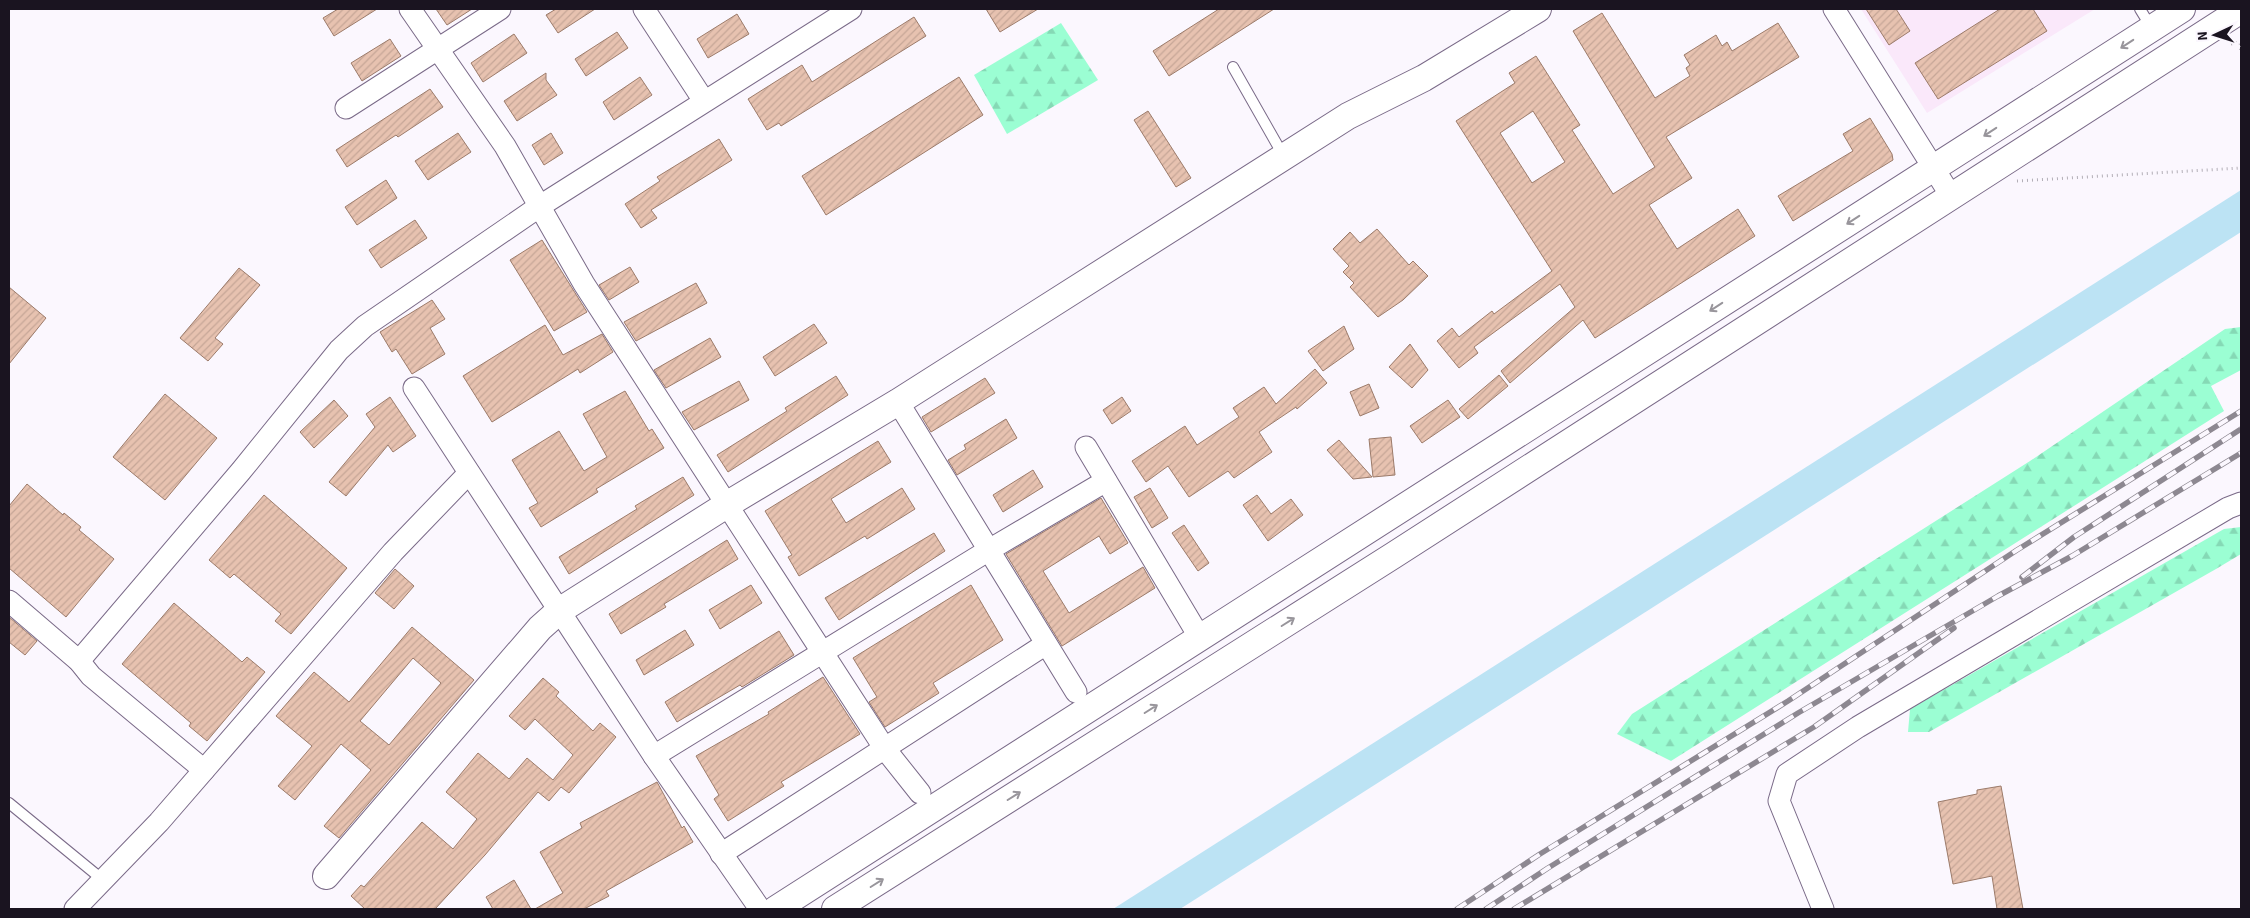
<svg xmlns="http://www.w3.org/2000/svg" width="2250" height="918" font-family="'Source Sans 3',sans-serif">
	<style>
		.education { fill: #fae8fa }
		.forest { fill: url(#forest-firs) }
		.water { fill: #bce3f4 }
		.building { fill: url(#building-hatch); stroke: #9c7b6a; fill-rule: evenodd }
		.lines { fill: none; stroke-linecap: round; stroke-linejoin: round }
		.service-casing { stroke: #7a6a88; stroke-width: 12 }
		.minor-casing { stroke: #7a6a88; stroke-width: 23 }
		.tertiary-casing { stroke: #7a6a88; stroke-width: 28 }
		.path { stroke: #b2aeb6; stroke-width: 3; stroke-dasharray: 1 4; stroke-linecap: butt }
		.service { stroke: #fff; stroke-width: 10 }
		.minor { stroke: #fff; stroke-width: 21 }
		.tertiary { stroke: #fff; stroke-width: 26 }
		.rail-casing { stroke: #8d8891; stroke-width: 5.5 }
		.rail { stroke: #fbf7fe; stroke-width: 4; stroke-dasharray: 11; stroke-linecap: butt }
		.oneway { stroke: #98959b }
	</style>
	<defs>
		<pattern id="forest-firs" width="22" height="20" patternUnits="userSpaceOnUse" patternTransform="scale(1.25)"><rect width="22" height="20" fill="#9bfed3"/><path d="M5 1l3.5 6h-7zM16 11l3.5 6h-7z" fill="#85d9b5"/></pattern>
		<pattern id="building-hatch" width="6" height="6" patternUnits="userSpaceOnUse" patternTransform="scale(1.25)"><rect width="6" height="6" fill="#e7c2b0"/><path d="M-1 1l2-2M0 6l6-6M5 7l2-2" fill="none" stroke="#c6a697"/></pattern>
	</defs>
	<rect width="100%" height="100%" fill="#fbf7fe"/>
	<polygon class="education" points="1861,9 2095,9 1927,113"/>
	<g class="forest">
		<polygon points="1061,23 1098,80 1007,134 974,75"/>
		<polygon points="2241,327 2241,370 2211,386 2224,411 1671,761 1617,734 1632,714 2030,461 2225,329"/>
		<polygon points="2241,527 2241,554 2216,569 1929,732 1908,732 1910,709 2224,529"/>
	</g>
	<polygon class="water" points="2241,190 2241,232 1293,837 1180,909 1113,909"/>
	<g class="building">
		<polygon points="338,9 377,9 334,36 323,18"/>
		<polygon points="436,9 472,9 447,25"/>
		<polygon points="556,9 595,9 558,33 546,15"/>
		<polygon points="986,9 1038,9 1000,32"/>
		<polygon points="1219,9 1274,9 1169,76 1153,51"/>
		<polygon points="1866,9 1896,9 1910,31 1889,45"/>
		<polygon points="2000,9 2033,9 2047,31 1938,99 1915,63"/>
		<path d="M1602,13L1655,98L1690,76L1686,68L1690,65L1684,55L1716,35L1722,46L1727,42L1732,51L1778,23L1799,57L1666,137L1692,178L1649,205L1677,249L1738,209L1755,236L1595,338L1583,320L1510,383L1501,371L1575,307L1560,284L1474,347L1478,353L1459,368L1437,341L1452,328L1459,337L1492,311L1494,314L1552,271L1456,121L1515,83L1509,73L1536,56L1580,125L1572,130L1613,194L1655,167L1573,31ZM1533,111L1565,162L1532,183L1500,133Z"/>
		<polygon points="737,14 749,34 708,58 697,39"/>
		<polygon points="914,17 926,36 781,126 779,123 767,130 748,99 802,65 812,82"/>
		<polygon points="617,32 628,48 586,76 575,59"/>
		<polygon points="514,34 527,53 483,82 471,63"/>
		<polygon points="390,39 401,56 362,81 351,63"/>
		<polygon points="546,73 546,80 557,95 517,121 504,101"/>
		<polygon points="640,77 652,95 614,120 603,102"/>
		<polygon points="959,77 983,115 826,215 802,176"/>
		<polygon points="430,89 443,107 398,137 396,135 347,167 336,150"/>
		<polygon points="1148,111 1191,178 1176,187 1134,120"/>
		<polygon points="1870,118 1892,154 1893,160 1793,221 1778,196 1853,151 1843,134"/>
		<polygon points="458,133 471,152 428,180 415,161"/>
		<polygon points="551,133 563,153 544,165 532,145"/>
		<polygon points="719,139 732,160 651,210 657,218 641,228 625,204 660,181 657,177"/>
		<polygon points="386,180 397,198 357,225 345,207"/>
		<polygon points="415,220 427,238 381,268 369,250"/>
		<polygon points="1377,229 1409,265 1413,261 1428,276 1403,300 1378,317 1350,287 1354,283 1343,272 1349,266 1333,249 1350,232 1360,243"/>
		<polygon points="542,240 587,312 554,331 510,260"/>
		<polygon points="630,267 639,282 609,300 599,285"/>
		<polygon points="239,268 260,285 215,338 223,344 208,361 180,338"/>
		<polygon points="696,283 707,303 636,341 624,322"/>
		<polygon points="9,287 46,318 9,364"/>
		<polygon points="432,300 445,319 430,328 445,354 412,374 396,349 392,352 380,332"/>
		<polygon points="814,324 827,343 775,376 763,357"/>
		<polygon points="545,325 563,355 602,334 613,352 580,373 578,369 492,422 463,376"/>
		<polygon points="1344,326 1354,349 1323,371 1308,351"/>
		<polygon points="710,338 721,357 666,388 654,370"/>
		<polygon points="1410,344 1428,370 1412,388 1389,367"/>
		<polygon points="1315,369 1327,383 1297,409 1296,407 1259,432 1272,452 1234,478 1228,471 1189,497 1168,466 1146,482 1132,461 1185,426 1197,445 1239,417 1233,408 1264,387 1276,404"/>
		<polygon points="1499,375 1508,386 1468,419 1459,409"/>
		<polygon points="836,376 848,395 728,472 717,455 787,411 785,408"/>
		<polygon points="985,378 995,393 931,432 922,417"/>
		<polygon points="739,381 749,400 694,430 682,412"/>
		<polygon points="1369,384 1379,408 1360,416 1350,392"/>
		<polygon points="625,391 649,431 652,429 664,448 596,489 598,492 541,527 529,508 538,503 512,460 559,431 584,471 607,457 583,414"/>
		<polygon points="165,394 217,438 165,500 113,457"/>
		<polygon points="390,397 416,436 393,452 388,445 346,496 329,482 375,427 366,414"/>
		<polygon points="1122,397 1131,411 1112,424 1103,410"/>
		<polygon points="334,400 348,416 314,448 300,432"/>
		<polygon points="1448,400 1460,417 1422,443 1410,426"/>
		<polygon points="1006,419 1017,438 957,475 948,460 966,449 964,445"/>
		<polygon points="1391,437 1395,475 1373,477 1369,439"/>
		<polygon points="1339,440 1372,477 1353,479 1327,450"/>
		<polygon points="878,441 891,462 831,499 846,523 902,488 915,509 867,539 865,536 799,576 788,557 792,555 765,511"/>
		<polygon points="1033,470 1043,487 1003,512 993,495"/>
		<polygon points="683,477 694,495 569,574 559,557 637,509 635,506"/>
		<polygon points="27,484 63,515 64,513 81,527 79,530 114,559 66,617 9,568 9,506"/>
		<polygon points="1150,488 1168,518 1152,528 1134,497"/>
		<polygon points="264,495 347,568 291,634 275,621 281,614 234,574 230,578 209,560"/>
		<polygon points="1257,495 1271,514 1291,499 1303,515 1268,541 1243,505"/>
		<polygon points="1101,498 1128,543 1110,554 1099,536 1043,571 1069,613 1143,567 1155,588 1062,646 1006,554"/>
		<polygon points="1184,525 1209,563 1198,571 1172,533"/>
		<polygon points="934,533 945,551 839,620 825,598"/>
		<polygon points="727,540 738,559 664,604 666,607 621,634 609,614"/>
		<polygon points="395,569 414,586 394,609 375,593"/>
		<polygon points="751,585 762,603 720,629 709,610"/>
		<polygon points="971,585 1003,640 933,683 939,693 885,727 869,702 877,697 853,658"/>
		<polygon points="174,603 242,662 247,657 265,672 207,741 189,726 191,723 122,664"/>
		<polygon points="9,617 37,641 25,655 9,642"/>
		<path d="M412,627L474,680L339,838L324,826L371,770L341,744L295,800L278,786L312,746L276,716L314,672L349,702ZM413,658L441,683L389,745L360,721Z"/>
		<polygon points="685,630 694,645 644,675 636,660"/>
		<polygon points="779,631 794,655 742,687 740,685 677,722 665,702"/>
		<polygon points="823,677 860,734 781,782 784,786 728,821 714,799 719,795 696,756 769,714 768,712"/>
		<polygon points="543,678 559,692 556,696 593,731 600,723 616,737 569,793 561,787 549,801 538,792 485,855 435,909 365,909 351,896 361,885 364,887 422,822 453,849 477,819 446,792 478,753 509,779 527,758 553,780 573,755 535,719 525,730 509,716"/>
		<polygon points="657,782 682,828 684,826 693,842 606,891 609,896 584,909 535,909 563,893 540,852 582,828 580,823"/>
		<polygon points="2001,786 2023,909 1997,909 1992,876 1953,884 1938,802 1977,794 1977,790"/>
		<polygon points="514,880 531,909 493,909 486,897"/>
	</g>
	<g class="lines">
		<g class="service-casing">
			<g id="service">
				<polyline points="2140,9 2151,27"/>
				<polyline points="1233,67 1283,155"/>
				<polyline points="9,803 103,880"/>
			</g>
		</g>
		<g class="minor-casing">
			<g id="minor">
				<polyline points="410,9 505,146 584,284 885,749 920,793"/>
				<polyline points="644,9 704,101"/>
				<polyline points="1834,9 1951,196"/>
				<polyline points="346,108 500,9"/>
				<polyline points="414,388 654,756 760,909"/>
				<polyline points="898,402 1076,692"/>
				<polyline points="1086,447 1200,638"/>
				<polyline points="9,601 79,661 91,676 204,770"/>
				<polyline points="79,661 241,471 339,350 365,326 540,206 851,9"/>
				<polyline points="654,756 989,550 1106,481"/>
				<polyline points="721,854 1046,644"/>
				<polyline points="75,909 159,822 393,552 469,473"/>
				<polyline points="1823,909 1779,801 1787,774 1858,727 2228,508 2241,503"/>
			</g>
		</g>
		<g class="tertiary-casing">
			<g id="tertiary">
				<polyline points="326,876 540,628 559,611 728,504 898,402 1348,116 1424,78 1538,9"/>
				<polyline points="776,909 2182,9"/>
				<polyline points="835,909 1394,555 2241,10"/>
			</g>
		</g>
		<g class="path">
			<polyline points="2231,44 2239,42 2241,51"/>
			<polyline points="2017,181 2241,168"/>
		</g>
		<use href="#service" class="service"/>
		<use href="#minor" class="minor"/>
		<use href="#tertiary" class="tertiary"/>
		<g class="rail-casing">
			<g id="rail">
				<polyline points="2022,577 2074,537 2241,429"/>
				<polyline points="1457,909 1540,854 1788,701 2017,550 2241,411"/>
				<polyline points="1486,909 1548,868 1798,713 1998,596 2072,556 2241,453"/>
				<polyline points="1514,909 1814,727 1954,628"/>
			</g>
		</g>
		<use href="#rail" class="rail"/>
	</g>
	<defs><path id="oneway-shaft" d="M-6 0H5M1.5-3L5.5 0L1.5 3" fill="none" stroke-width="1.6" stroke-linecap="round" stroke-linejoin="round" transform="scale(1.25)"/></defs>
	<g class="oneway">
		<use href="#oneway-shaft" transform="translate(2127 44) rotate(147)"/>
		<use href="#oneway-shaft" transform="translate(1990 132) rotate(147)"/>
		<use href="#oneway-shaft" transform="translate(1853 220) rotate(147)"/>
		<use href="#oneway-shaft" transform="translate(1716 307) rotate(147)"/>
		<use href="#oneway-shaft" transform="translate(1288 622) rotate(-32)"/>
		<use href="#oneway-shaft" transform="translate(1151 709) rotate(-32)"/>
		<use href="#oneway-shaft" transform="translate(1014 796) rotate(-32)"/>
		<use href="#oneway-shaft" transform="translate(877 883) rotate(-32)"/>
	</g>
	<rect width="2250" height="918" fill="none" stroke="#1a1420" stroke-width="20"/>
	<g transform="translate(2215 35) rotate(266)" stroke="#fbf7fe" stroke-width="4" paint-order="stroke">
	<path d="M0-4L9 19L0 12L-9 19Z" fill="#1a1420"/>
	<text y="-8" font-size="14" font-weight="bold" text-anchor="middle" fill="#1a1420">N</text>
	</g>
</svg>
